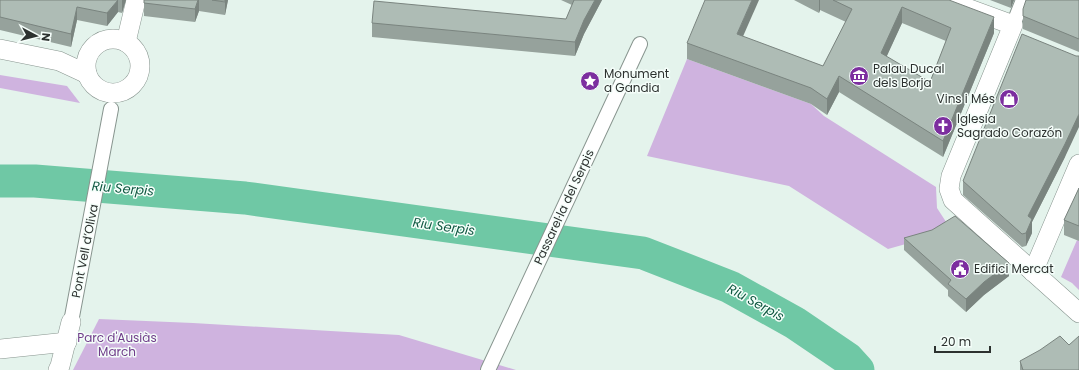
<svg xmlns="http://www.w3.org/2000/svg" width="1079" height="370" font-family="Poppins,sans-serif">
	<style>
		.green { fill: #cfb3df }
		.lines { fill: none; stroke-linecap: round; stroke-linejoin: round }
		.river { stroke: #6fc8a5; stroke-width: 33 }
		.pedestrian-casing { stroke: #88958f; stroke-width: 16 }
		.minor-casing { stroke: #88958f; stroke-width: 20 }
		.pedestrian { stroke: #fff; stroke-width: 14 }
		.minor { stroke: #fff; stroke-width: 19 }
		.wall { fill: #96a29c; fill-rule: evenodd }
		.shaded-wall { fill: #7a847f }
		.building { fill: #aebcb5; stroke: #7a847f; fill-rule: evenodd }
		.labels { text-anchor: middle; stroke-width: 3; stroke-linejoin: round; paint-order: stroke }
		.poi-label { font-size: 12px; fill: #2c312f; stroke: #f5fefa; text-anchor: start }
		.street-label { font-size: 12px; fill: #2c312f; stroke: #f5fefa }
		.park-label { font-size: 12px; fill: #6f3c89; stroke: #f5fefa }
		.water-label { font-size: 13px; font-style: italic; fill: #0f5841; stroke: #f5fefa }
	</style>
	<rect width="100%" height="100%" fill="#e4f3ec"/>
	<g class="green">
		<polygon points="687,59 811,104 824,116 936,187 937,208 952,231 888,249 789,186 647,156"/>
		<polygon points="0,75 67,86 80,103 0,88"/>
		<polygon points="1077,240 1079,241 1079,290 1072,283 1061,277"/>
		<polygon points="99,319 193,323 399,335 516,370 73,370"/>
	</g>
	<g class="lines">
		<polyline class="river" points="0,181 35,181 245,198 643,253 730,287 795,323 848,359 858,370"/>
		<g class="pedestrian-casing">
			<g id="pedestrian">
				<polyline points="1013,25 1023,0"/>
				<polyline points="71,322 111,109"/>
				<polyline points="488,370 640,44"/>
			</g>
		</g>
		<g class="minor-casing">
			<g id="minor">
				<polyline points="945,0 1013,25 951,176 949,189 953,200 1079,313"/>
				<circle cx="113" cy="66" r="27"/>
				<polyline points="126,42 136,0"/>
				<polyline points="0,49 59,61 87,74"/>
				<polyline points="1033,272 1079,164"/>
				<polyline points="0,349 67,342"/>
				<polyline points="58,370 60,366 71,322"/>
			</g>
		</g>
		<use href="#pedestrian" class="pedestrian"/>
		<use href="#minor" class="minor"/>
	</g>
	<g class="wall">
		<polygon points="0,0 126,0 122,13 118,12 107,26 77,20 71,47 0,30"/>
		<polygon points="144,0 228,0 225,15 199,11 195,22 144,16"/>
		<polygon points="561,0 602,0 584,34 575,56 372,37 372,23 566,19 572,5"/>
		<path d="M794,0H949L994,33L943,157L839,92L827,115L811,104L687,59V43L743,37L823,66L846,22L820,10L819,13ZM902,23L946,41L930,82L886,57Z"/>
		<polygon points="990,0 1014,0 1011,8"/>
		<polygon points="1079,0 1079,52 1023,29 1023,9"/>
		<polygon points="1076,56 1065,157 1032,222 1032,233 1026,246 1022,247 963,195 963,181"/>
		<polygon points="1079,188 1079,241 1064,235 1064,220"/>
		<polygon points="904,238 1009,276 984,295 966,312 948,296 948,290 904,250"/>
		<polygon points="1069,345 1079,370 1020,370 1020,361"/>
	</g>
	<g class="shaded-wall">
		<polygon points="118,0 118,12 107,26 107,13"/>
		<polygon points="122,0 126,0 122,13"/>
		<polygon points="198,0 199,0 199,11 195,22 195,9"/>
		<polygon points="225,0 228,0 225,15"/>
		<polygon points="595,0 602,0 584,34 575,56 575,42 584,20"/>
		<polygon points="752,0 759,0 737,50 737,34"/>
		<polygon points="819,0 820,0 820,10 819,13"/>
		<polygon points="1011,0 1014,0 1011,8"/>
		<polygon points="77,7 77,20 71,47 71,34"/>
		<polygon points="902,7 902,23 881,69 881,53"/>
		<polygon points="994,17 994,33 943,157 943,141"/>
		<polygon points="839,76 839,92 827,115 827,99"/>
		<polygon points="1079,114 1079,127 1065,157 1032,222 1032,233 1026,246 1026,233 1028,216"/>
		<polygon points="1009,263 1009,276 984,295 966,312 966,299 984,282"/>
	</g>
	<g class="building">
		<polygon points="0,0 118,0 107,13 77,7 71,34 0,17"/>
		<polygon points="144,0 198,0 195,9 144,3"/>
		<polygon points="212,0 225,0 225,2"/>
		<polygon points="574,0 595,0 584,20 575,42 372,23 374,1 566,19"/>
		<path d="M705,0H752L737,34L823,66L852,9L833,0H949L994,17L943,141L839,76L827,99L811,88L687,43ZM902,7L951,28L930,82L881,53Z"/>
		<polygon points="1026,0 1079,0 1079,39 1023,16 1023,9"/>
		<polygon points="1022,34 1076,56 1079,56 1079,114 1065,144 1028,216 1032,219 1026,233 1022,234 963,181"/>
		<polygon points="1079,188 1079,226 1064,220"/>
		<polygon points="955,216 1009,263 984,282 966,299 948,284 951,280 904,238 932,230"/>
		<polygon points="1060,336 1069,345 1079,336 1079,370 1023,370 1020,361 1040,350"/>
	</g>
	<defs>
		<g id="museum-disc" transform="scale(1)"><circle r="9.5" fill="#7c2e9f" stroke="#f5fefa"/><path d="M0-6L6-3V-2H-6V-3ZM-5-1h2V3h-2ZM-1-1h2V3h-2ZM3-1h2V3H3ZM-6 4H6V6H-6Z" fill="#fff"/></g>
		<g id="sight-disc" transform="scale(1)"><circle r="9.5" fill="#7c2e9f" stroke="#f5fefa"/><path d="M0-6L1.8-2.2L6-1.7L2.9 1.2L3.7 5.4L0 3.3L-3.7 5.4L-2.9 1.2L-6-1.7L-1.8-2.2Z" fill="#fff"/></g>
		<g id="shop-disc" transform="scale(1)"><circle r="9.5" fill="#7c2e9f" stroke="#f5fefa"/><path d="M-5-2.5h2.3a2.7 3.5 0 0 1 5.4 0H5L5.5 6h-11ZM-1.5-2.5h3a1.5 2.3 0 0 0-3 0Z" fill="#fff"/></g>
		<g id="church-disc" transform="scale(1)"><circle r="9.5" fill="#7c2e9f" stroke="#f5fefa"/><path d="M-1.2-6h2.4v3.5h3.3v2.4h-3.3V6h-2.4V-.1h-3.3v-2.4h3.3Z" fill="#fff"/></g>
		<g id="civic-disc" transform="scale(1)"><circle r="9.5" fill="#7c2e9f" stroke="#f5fefa"/><path d="M-.6-6.5H3V-4.5H.6V-3L4-1V1h2V6H-6V1h2V-1L-.6-3ZM-1.2 2.5V6h2.4V2.5Z" fill="#fff"/></g>
	</defs>
	<g fill-rule="evenodd">
		<use href="#museum-disc" x="859" y="76"/>
		<use href="#sight-disc" x="590" y="81"/>
		<use href="#shop-disc" x="1009" y="99"/>
		<use href="#church-disc" x="943" y="126"/>
		<use href="#civic-disc" x="960" y="269"/>
	</g>
	<g class="labels">
		<g class="poi-label">
			<text x="873" y="73">Palau Ducal<tspan x="873" dy="14">dels Borja</tspan></text>
			<text x="604" y="78">Monument<tspan x="604" dy="14">a Gandia</tspan></text>
			<text x="995" y="103" text-anchor="end">Vins i Més</text>
			<text x="957" y="123">Iglesia<tspan x="957" dy="14">Sagrado Corazón</tspan></text>
			<text x="974" y="273">Edifici Mercat</text>
		</g>
		<g class="street-label">
			<text transform="translate(564 207) rotate(-65)" y="4">Passarel·la del Serpis</text>
			<text transform="translate(85 251) rotate(-79)" y="4">Pont Vell d’Oliva</text>
		</g>
		<g class="park-label">
			<text x="117" y="342">Parc d'Ausiàs<tspan x="117" dy="14">March</tspan></text>
		</g>
		<g class="water-label">
			<text transform="translate(123 188) rotate(5)" y="5">Riu Serpis</text>
			<text transform="translate(444 226) rotate(8)" y="5">Riu Serpis</text>
			<text transform="translate(756 302) rotate(29)" y="5">Riu Serpis</text>
		</g>
	</g>
	<g transform="translate(36 36) rotate(97)" stroke="#f5fefa" stroke-width="3" paint-order="stroke">
	<path d="M0-3L7 15L0 10L-7 15Z" fill="#2c312f"/>
	<text y="-6" font-size="11" font-weight="bold" text-anchor="middle" fill="#2c312f">N</text>
	</g>
	<path d="M935 346v6h55v-6" fill="none" stroke="#2c312f" stroke-width="2"/>
	<text x="941" y="346" font-size="12" fill="#2c312f" stroke="#f5fefa" stroke-width="3" paint-order="stroke">20 m</text>
</svg>
